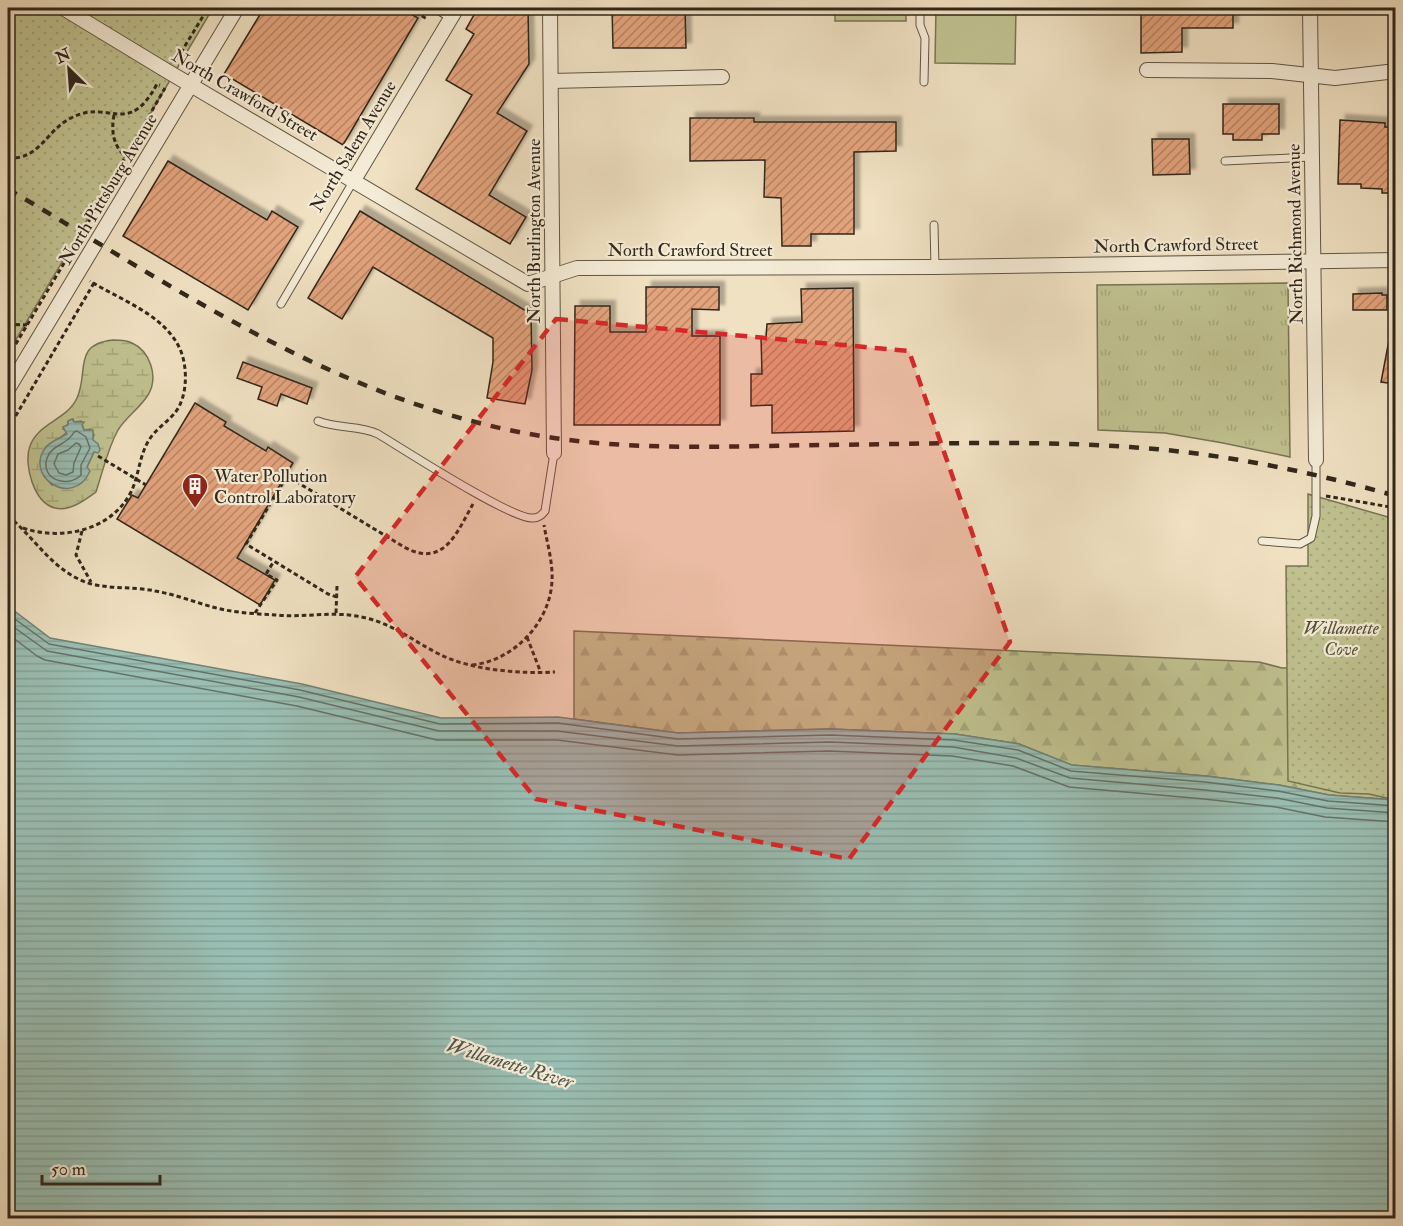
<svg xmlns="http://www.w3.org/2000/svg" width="1403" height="1226" font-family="'IM FELL Double Pica',serif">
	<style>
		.grass { fill: url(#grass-tufts); stroke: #787455; stroke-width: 1.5 }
		.forest { fill: url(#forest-firs); stroke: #787455; stroke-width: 1.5 }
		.wetland { fill: url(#wetland-marsh); stroke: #787455; stroke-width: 1.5; fill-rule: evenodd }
		.park { fill: url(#park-dots); stroke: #787455; stroke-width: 1.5 }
		.garden { fill: #c0c18f; stroke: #787455; stroke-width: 1.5 }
		.water { fill: url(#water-rules); stroke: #708276; stroke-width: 1.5 }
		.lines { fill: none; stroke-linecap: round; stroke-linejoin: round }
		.shore { stroke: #657267; stroke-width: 1.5 }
		.building { fill: url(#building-hatch); stroke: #30271b; stroke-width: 1.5; filter: url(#shadow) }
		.service-casing { stroke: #605645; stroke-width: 9 }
		.minor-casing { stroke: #605645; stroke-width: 16 }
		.path { stroke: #30271b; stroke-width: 3; stroke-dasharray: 4.5 3; stroke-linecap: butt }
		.service { stroke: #f5ecd7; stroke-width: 7 }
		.minor { stroke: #f5ecd7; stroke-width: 14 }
		.rail { stroke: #30271b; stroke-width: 4.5; stroke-dasharray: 10 10; stroke-linecap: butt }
		.marked { fill: #d62828; fill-opacity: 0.2; stroke: #d62828; stroke-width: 4.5; stroke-dasharray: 12 8; stroke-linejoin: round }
		.labels { text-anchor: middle; stroke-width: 4.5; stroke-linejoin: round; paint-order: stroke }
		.street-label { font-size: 18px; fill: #30271b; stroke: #f5ecd7 }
		.poi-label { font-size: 18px; fill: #30271b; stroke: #f5ecd7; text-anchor: start }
		.park-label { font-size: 18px; font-style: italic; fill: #544e38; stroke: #f5ecd7 }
		.water-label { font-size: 20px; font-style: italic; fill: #505449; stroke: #f5ecd7 }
	</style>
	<defs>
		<pattern id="grass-tufts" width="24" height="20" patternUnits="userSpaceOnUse" patternTransform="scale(1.5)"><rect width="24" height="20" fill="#c0c18f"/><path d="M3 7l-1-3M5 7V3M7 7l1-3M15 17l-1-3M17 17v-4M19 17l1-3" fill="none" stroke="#a5a67b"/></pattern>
		<pattern id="forest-firs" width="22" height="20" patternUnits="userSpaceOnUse" patternTransform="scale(1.5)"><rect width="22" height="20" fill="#c0c18f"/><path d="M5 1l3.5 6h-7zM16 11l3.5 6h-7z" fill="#a5a67b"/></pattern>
		<pattern id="wetland-marsh" width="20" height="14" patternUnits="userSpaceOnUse" patternTransform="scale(1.5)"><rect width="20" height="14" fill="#c0c18f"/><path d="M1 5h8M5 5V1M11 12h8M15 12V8" fill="none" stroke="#a5a67b"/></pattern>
		<pattern id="park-dots" width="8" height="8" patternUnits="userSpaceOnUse" patternTransform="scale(1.5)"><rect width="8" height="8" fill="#c0c18f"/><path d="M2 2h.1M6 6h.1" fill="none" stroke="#a5a67b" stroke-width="1.8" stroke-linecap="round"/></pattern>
		<pattern id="water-rules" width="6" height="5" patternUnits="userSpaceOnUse" patternTransform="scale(1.5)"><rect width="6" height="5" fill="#9abeb3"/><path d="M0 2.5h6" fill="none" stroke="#85a399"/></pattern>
		<pattern id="building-hatch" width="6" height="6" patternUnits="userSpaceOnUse" patternTransform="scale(1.5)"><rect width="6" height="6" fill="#e3a37c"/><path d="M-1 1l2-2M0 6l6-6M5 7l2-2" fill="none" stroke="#b88565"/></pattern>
		<filter id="shadow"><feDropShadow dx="5.5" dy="-5.5" stdDeviation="1.5" flood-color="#0004"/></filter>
	</defs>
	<rect width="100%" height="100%" fill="#f0e1c2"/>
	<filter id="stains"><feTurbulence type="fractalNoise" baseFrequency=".00333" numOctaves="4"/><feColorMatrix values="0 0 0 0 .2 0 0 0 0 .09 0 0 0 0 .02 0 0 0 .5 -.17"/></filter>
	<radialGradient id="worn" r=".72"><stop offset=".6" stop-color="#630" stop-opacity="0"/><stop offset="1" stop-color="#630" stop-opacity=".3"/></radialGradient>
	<polygon class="grass" points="1288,283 1290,457 1223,443 1165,433 1098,430 1097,285"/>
	<polygon class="forest" points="574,631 1259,662 1282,668 1320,667 1395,654 1395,800 1329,795 1279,785 1206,776 1071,765 1019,744 955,734 830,729 678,733 574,719"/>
	<path class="wetland" d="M113,340C119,340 127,340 132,343C150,351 159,377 148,395C140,408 126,417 118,430C107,450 103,471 96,492C85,500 69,512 55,508C34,503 23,464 30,446C38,423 67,420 77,398C89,373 72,344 113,340ZM73,419L74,422L81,421L84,430L91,429L94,435L92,440L94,452L87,467L88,470L52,485L44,476L45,448C53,440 61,439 67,432L63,429L68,424V422Z"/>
	<g class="park">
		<polygon points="8,8 213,8 8,353"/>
		<polygon points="1308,494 1395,519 1395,800 1369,794 1340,793 1288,781 1286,566 1308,566"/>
	</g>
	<g class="garden">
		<rect x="835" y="8" width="71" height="13"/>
		<polygon points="936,8 1016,8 1015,64 935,63"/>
	</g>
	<g class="water">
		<path d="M72,419L74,422H84L82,425L84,430H93V440L98,444L100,450L98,453L94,452L87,467L90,471C73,510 21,475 47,446C53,440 61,438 67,434L63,427L68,425V421Z"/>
		<polygon points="8,606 50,638 302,684 441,718 558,717 678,733 830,729 955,734 1019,744 1072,765 1206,776 1279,785 1329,795 1395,800 1395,1218 8,1218"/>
	</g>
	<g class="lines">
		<g class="shore">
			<path d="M74,432L77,431L86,437L90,448L81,465V475C67,489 40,479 47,458C52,444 68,445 74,432Z"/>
			<polygon points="76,443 79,444 81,447 74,463 73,472 66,475 59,473 54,464 58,454 68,450"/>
			<polyline points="8,614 49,644 300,690 440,724 558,723 678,739 830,735 954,740 1018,750 1071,771 1205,782 1278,791 1328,801 1396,806"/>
			<polyline points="8,623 47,651 299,697 439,731 557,731 678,746 830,742 953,747 1016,758 1070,778 1205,790 1277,798 1327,808 1396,813"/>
			<polyline points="8,634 37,656 45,660 297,706 437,740 557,740 678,755 829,751 952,756 1013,766 1069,787 1204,799 1276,807 1325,817 1396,822"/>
		</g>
	</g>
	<g class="building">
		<polygon points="264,8 400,8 418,18 343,145 224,74"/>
		<polygon points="478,8 528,8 529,64 497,113 527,131 489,195 526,217 510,244 416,189 472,95 446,80 474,34 466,29"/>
		<polygon points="612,8 685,8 686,48 613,48"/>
		<polygon points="1141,8 1233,8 1233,28 1182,28 1182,52 1141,53"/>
		<polygon points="1223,104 1279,104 1279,134 1262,134 1262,140 1233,140 1233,134 1223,134"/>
		<polygon points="690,118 754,118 754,122 896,122 896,151 854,152 854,234 811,234 811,246 782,246 781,198 764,197 765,160 690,161"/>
		<polygon points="1340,120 1385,123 1385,127 1395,127 1395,193 1382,193 1382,189 1361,188 1361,184 1338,184"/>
		<polygon points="1152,139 1189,139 1190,174 1153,175"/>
		<polygon points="168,161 267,220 272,211 298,227 248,310 123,236"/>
		<polygon points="360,211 531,314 532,370 525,404 487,398 493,362 493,338 373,267 342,319 308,298"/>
		<polygon points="646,287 719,287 719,310 692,309 692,336 720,336 720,425 574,425 575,306 610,306 610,332 646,332"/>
		<polygon points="853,288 854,431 772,433 772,405 751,406 751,374 762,374 761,337 766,337 767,324 802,322 801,289"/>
		<polygon points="1382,293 1382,295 1387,295 1387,310 1353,310 1353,294"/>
		<polygon points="1389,340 1395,340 1395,384 1381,382"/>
		<polygon points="243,362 312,388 307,404 281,394 277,406 258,399 262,387 237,378"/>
		<polygon points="195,403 226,422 224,426 266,451 268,447 293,463 237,558 275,580 260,605 117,519 132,495 138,498"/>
	</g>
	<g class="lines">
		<g class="service-casing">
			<g id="service">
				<polyline points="434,8 451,18"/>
				<polyline points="920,8 920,25 925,38 924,82"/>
				<polyline points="1225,161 1311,157"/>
				<polyline points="934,225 935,267"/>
				<polyline points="281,304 354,180"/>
				<path d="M318,421C338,429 359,425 378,434C403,449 512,520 533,518C538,518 542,515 545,511L554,453"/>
				<polyline points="1262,541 1300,544 1311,538 1316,516 1316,460"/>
			</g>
		</g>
		<g class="minor-casing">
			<g id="minor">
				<polyline points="63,8 167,71 528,284 577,268 935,267 1396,260"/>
				<polyline points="550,8 554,453"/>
				<polyline points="1310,8 1316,460"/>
				<polyline points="1147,70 1272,71 1335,78 1396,71"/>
				<polyline points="551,81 722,77"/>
				<polyline points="354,180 457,8"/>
				<polyline points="8,389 237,8"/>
			</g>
		</g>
		<g class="path">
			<polyline points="409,8 427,19"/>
			<polyline points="177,59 208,8"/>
			<path d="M114,115C111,131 113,146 126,157"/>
			<path d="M8,158C41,160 46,129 73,117C109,99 128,138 157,84L160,85"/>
			<polyline points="8,324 27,325"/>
			<polyline points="8,357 82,233 165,88"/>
			<polyline points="8,429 94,283"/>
			<polyline points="98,456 146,485"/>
			<polyline points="1326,496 1396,508"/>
			<path d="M8,516C34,537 51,568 83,581C103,590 133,586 155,591C179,595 201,605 225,610C241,613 259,614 275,615C306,618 335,610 366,618C395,625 413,641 439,654C470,670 520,674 555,672"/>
			<path d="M23,528C61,541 111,531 131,492C139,476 139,456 149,440C155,430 166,423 174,414C188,398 188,367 180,349C164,314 120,300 90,281"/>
			<polyline points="82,531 76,555 91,582"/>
			<path d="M337,597L328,594L246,544L287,476L404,547C444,569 457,532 473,504"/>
			<polyline points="255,613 277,580 266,574 274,561"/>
			<polyline points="336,613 337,586"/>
			<polyline points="527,637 541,673"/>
			<path d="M472,665C513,661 550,623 552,581C553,562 547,543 544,525"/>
		</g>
		<use href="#service" class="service"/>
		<use href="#minor" class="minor"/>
		<path class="rail" d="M8,189C183,292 348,408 554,438C643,451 735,446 824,445C926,444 1029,440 1130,447C1220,453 1309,471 1396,496"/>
	</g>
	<path class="marked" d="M556,319L909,351L1010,642L849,859L536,799L355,577Z"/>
	<defs>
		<g id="building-pin" transform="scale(1.35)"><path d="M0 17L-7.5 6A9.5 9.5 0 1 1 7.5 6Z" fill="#8f2418" stroke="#f5ecd7"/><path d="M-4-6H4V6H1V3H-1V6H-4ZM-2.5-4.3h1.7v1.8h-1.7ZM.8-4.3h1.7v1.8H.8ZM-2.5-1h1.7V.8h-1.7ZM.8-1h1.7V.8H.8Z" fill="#fff"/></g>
	</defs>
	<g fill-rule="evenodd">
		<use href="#building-pin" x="195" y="486"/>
	</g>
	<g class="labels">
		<g class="street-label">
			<text transform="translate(245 95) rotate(30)" y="6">North Crawford Street</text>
			<text transform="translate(353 146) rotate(-59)" y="6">North Salem Avenue</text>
			<text transform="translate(108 189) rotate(-59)" y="6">North Pittsburg Avenue</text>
			<text transform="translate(534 231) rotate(-90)" y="6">North Burlington Avenue</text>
			<text transform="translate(1295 234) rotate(-91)" y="6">North Richmond Avenue</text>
			<text transform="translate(1176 245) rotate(-1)" y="6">North Crawford Street</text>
			<text x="690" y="256">North Crawford Street</text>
		</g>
		<g class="poi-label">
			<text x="214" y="482">Water Pollution<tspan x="214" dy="21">Control Laboratory</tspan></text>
		</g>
		<g class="park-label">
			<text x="1341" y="634">Willamette<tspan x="1341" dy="21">Cove</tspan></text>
		</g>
		<g class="water-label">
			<text transform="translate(510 1063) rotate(17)" y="7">Willamette River</text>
		</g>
	</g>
	<rect width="1403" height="1226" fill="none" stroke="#f0e1c2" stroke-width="30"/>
	<rect x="9" y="9" width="1385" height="1208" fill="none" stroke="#30271b" stroke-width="3"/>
	<rect x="15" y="15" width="1373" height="1196" fill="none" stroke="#30271b" stroke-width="1.5"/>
	<g transform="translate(69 69) rotate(335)" stroke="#f5ecd7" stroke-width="4.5" paint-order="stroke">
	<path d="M0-4.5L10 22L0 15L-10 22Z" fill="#30271b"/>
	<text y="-9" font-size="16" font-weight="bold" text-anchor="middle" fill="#30271b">N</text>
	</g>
	<path d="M42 1175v9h118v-9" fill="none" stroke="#30271b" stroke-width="3"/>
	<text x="51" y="1175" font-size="18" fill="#30271b" stroke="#f5ecd7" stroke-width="4.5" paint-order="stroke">50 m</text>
	<rect width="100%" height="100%" filter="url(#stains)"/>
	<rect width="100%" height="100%" fill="url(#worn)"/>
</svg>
